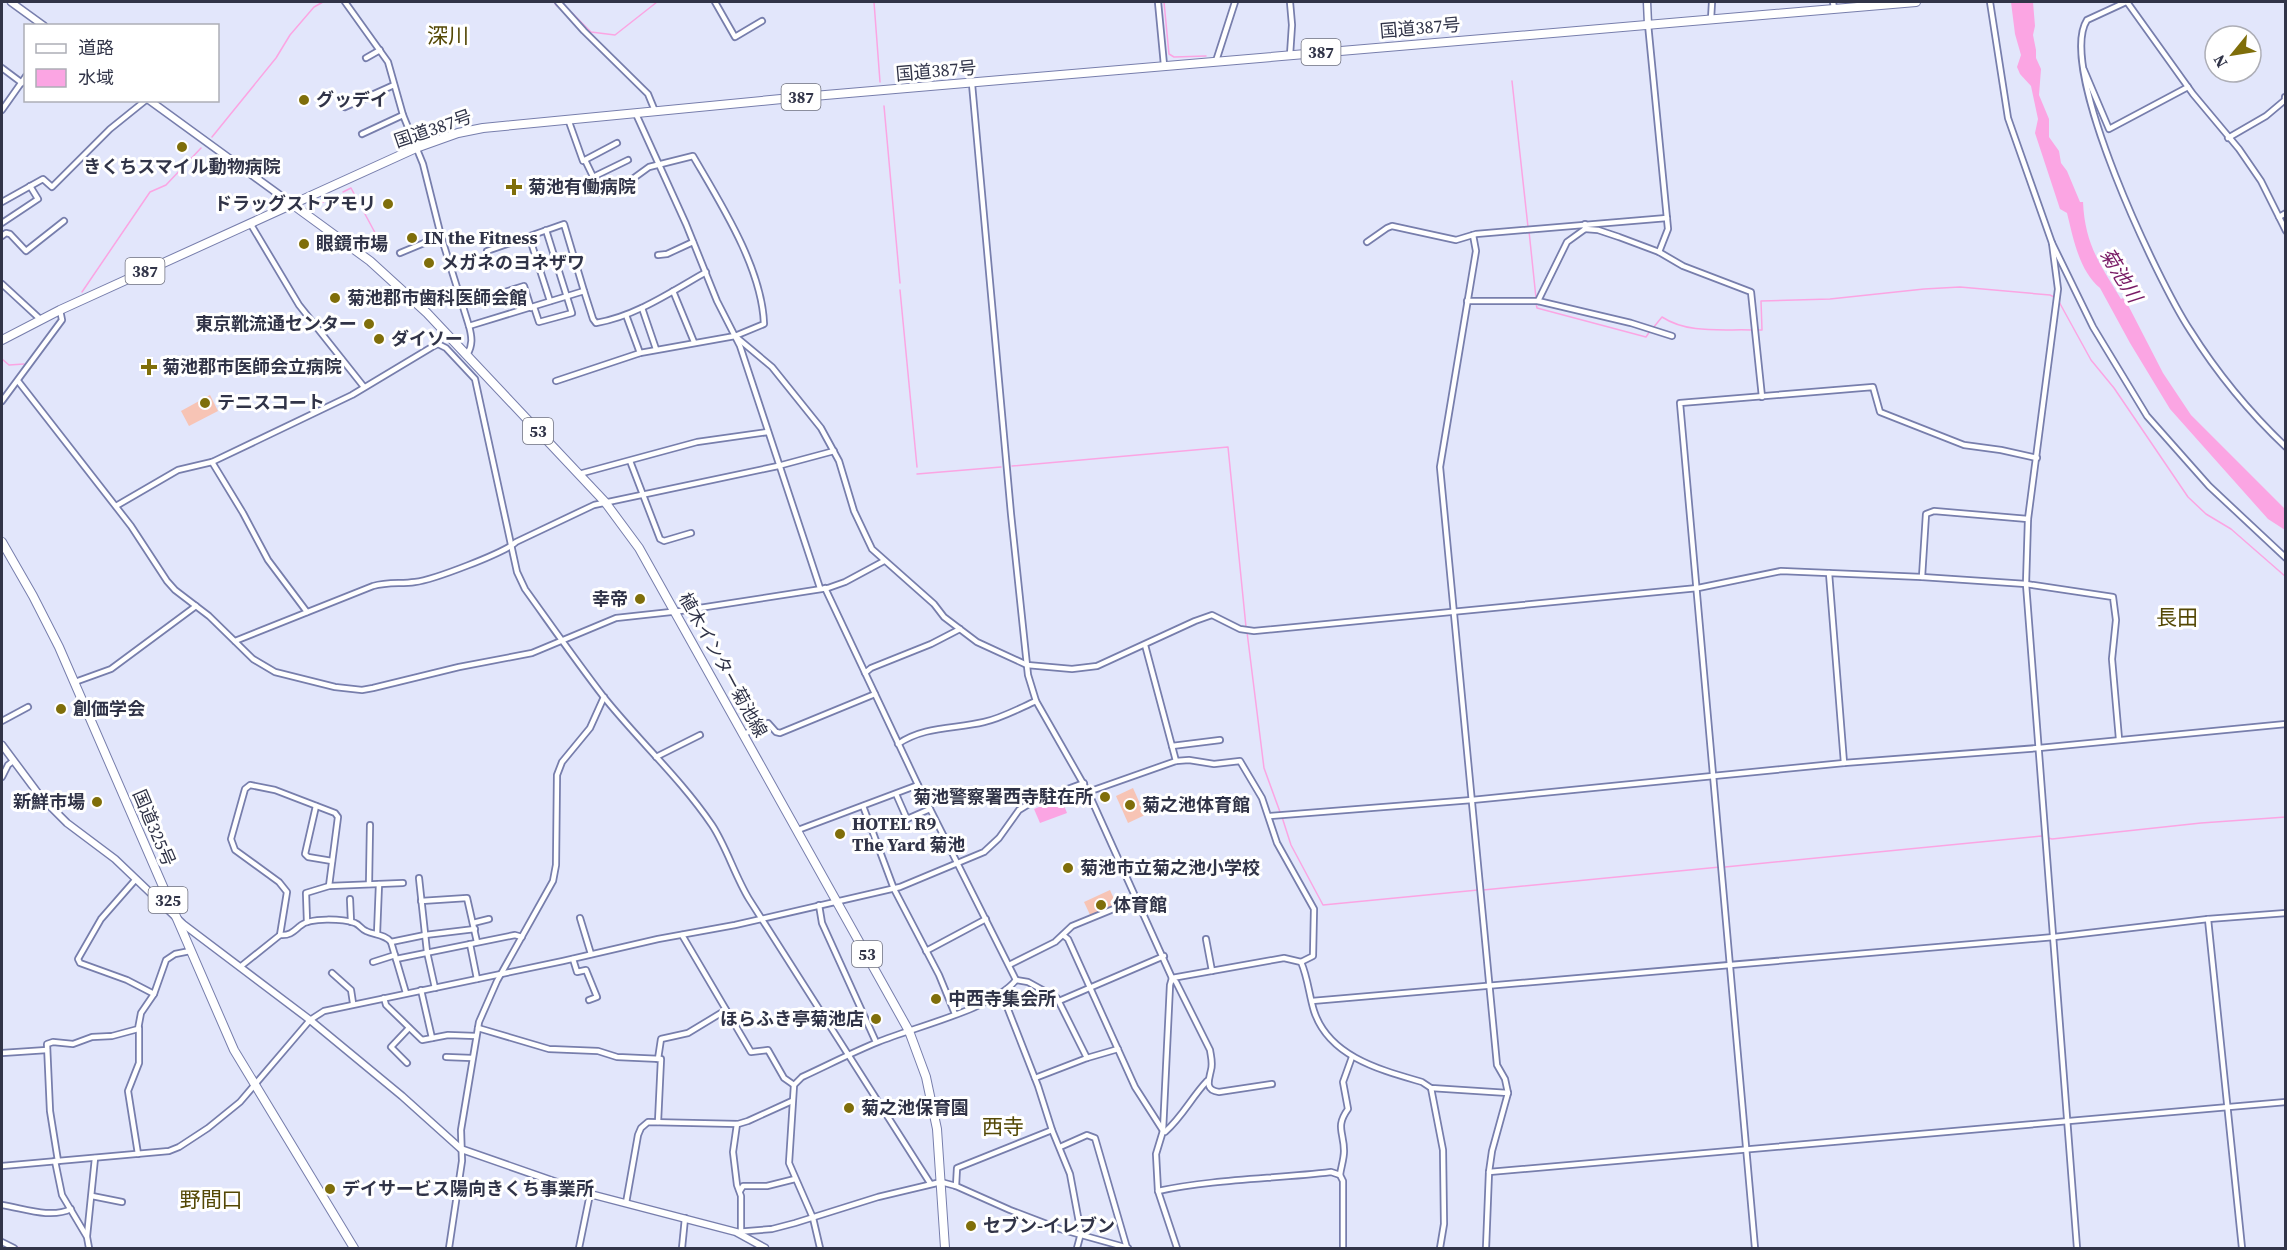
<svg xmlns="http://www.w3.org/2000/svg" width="2287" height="1250" font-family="'Source Serif 4','Noto Sans JP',serif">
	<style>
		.green { fill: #f7c4b5 }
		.water { fill: #fba5e3 }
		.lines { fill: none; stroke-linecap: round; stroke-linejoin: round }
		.stream { stroke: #fba5e3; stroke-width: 1.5 }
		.minor-casing { stroke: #777eac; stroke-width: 8 }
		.tertiary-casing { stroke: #777eac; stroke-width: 9 }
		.primary-casing { stroke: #777eac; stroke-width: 10 }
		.trunk-casing { stroke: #777eac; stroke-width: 10 }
		.minor { stroke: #fff; stroke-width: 4.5 }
		.tertiary { stroke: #fff; stroke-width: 6 }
		.primary { stroke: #fff; stroke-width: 8 }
		.trunk { stroke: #fff; stroke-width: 8 }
		.poi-dot { fill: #7f6e0a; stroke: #fff; stroke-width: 2 }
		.labels { text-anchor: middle; stroke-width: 6; stroke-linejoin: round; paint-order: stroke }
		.shield { fill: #fff; stroke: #6f717f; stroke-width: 1.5 }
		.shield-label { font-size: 16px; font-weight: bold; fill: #313448 }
		.street-label { font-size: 18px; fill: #313448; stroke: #fff }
		.poi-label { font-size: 18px; font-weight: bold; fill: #313448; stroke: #fff; text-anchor: start }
		.water-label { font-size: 20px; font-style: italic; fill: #781a65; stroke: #fff }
		.quarter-label { font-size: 21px; fill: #544805; stroke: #fff }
	</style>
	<rect width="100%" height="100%" fill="#e2e6fb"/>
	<g class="green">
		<polygon points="210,395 218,411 189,426 181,411"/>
		<polygon points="1133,788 1145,815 1128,823 1116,796"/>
		<polygon points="1110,890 1118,908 1092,919 1084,902"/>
	</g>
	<g class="water">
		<path d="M2011,2H2033L2035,26L2033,35L2036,50V58L2041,69L2039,95L2049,119V137L2059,151L2061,163L2067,171L2080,202H2083C2085,245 2100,264 2121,299L2123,298L2129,307L2163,373L2191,415L2285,509V530L2268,519L2170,409L2130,343L2100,288C2079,271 2073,237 2067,213L2060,209L2035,133L2038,119L2031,86L2020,74L2017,67L2021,55L2015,34Z"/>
		<polygon points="1061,798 1067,813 1040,823 1034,809"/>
	</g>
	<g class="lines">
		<g class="stream">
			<polyline points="554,2 557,6"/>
			<polyline points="874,2 880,82"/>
			<polyline points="1164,2 1169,54 1174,57 1206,56"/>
			<polyline points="572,13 591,32 615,35 657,2"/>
			<polyline points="1512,81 1528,227"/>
			<polyline points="884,106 900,283"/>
			<polyline points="212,137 276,58 290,35 314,7 323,2"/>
			<polyline points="343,192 351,188 380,242"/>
			<polyline points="321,203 336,195"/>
			<polyline points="1529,231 1536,298"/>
			<polyline points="900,290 917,467"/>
			<polyline points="82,292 150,192 166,185 201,148"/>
			<polyline points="2058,300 2091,360 2114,388 2188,497 2206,514 2231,529 2286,577"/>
			<polyline points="1536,303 1537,308 1646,337 1650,331"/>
			<path d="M1653,328L1662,317C1688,334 1722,329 1752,330"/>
			<polyline points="1757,330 1762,330 1761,301 1830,299 1924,289 1960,287 2050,295 2054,297"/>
			<polyline points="2,359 9,365 24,364"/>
			<polyline points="1012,466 1228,447 1246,627"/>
			<polyline points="917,474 1001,467"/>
			<polyline points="1247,632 1264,768 1280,812"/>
			<polyline points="1282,817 1291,845 1323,905 1478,890"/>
			<polyline points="1725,867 2041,836 2052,839 2201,823 2286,817"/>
			<polyline points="1483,890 1720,867"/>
			<polyline points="16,1247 22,1248"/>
		</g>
		<g class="minor-casing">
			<g id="minor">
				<path d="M345,2L388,62L403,115L423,164L441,236L469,326C472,337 473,345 467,355"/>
				<polyline points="558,2 584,31 648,94 655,111"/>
				<polyline points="715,2 735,37 762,21"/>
				<polyline points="1158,2 1164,65"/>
				<polyline points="1833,2 1834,8"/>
				<polyline points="1990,2 2008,118 2015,138 2052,243 2093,327 2147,416 2209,486 2286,558"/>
				<path d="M2126,2L2087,20C2056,68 2159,283 2190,330C2217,373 2249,412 2286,447"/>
				<polyline points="2127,2 2193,94 2239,149 2261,181 2279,217 2286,213"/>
				<polyline points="1711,19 1712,2"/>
				<polyline points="1648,24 1668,229 1659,252"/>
				<polyline points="1290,55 1292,25 1290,2"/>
				<polyline points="366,58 380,50"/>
				<polyline points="1216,61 1235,2"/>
				<polyline points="2,68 22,83"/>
				<polyline points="2084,70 2109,129 2188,87"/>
				<path d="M972,84L1011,514L1028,675L1036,701L1088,792L1172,978L1176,982L1210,1050C1211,1057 1213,1063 1211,1070C1209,1080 1204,1090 1219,1092L1272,1084"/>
				<polyline points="345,107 394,85"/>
				<polyline points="2,110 26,76"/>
				<polyline points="636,114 686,224 717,301 740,346 820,588"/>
				<polyline points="568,119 583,161 617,143"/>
				<polyline points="362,134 403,115"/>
				<polyline points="2228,138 2266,116 2285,100 2285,97"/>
				<polyline points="585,160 601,193"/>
				<polyline points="593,177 628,160"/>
				<polyline points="2,202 43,179 52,187 110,129 146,100"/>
				<polyline points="2279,217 2286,231"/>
				<polyline points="2,223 38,199 30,186"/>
				<polyline points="250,223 299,305 364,387"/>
				<polyline points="1585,224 1585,229 1598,230 1619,237 1659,252 1683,266 1751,292 1762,397"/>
				<polyline points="1473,235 1476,251 1440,467 1497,1065 1505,1079 1508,1093 1492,1151 1489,1172 1486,1248"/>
				<polyline points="2,236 6,233 10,234 26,251 64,221"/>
				<polyline points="529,236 550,301"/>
				<polyline points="1367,242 1387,228 1392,226 1456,240 1476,234 1667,218"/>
				<polyline points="2052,243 2058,289 2028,519 2026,584 2077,1248"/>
				<polyline points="487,251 564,224 584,291"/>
				<polyline points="400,253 441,236"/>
				<polyline points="658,255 667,254 693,242"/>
				<polyline points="2,284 40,319"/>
				<polyline points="673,291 694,342"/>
				<polyline points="1467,301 1538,301 1631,323 1672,336"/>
				<polyline points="1538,301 1567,242 1585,229"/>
				<polyline points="463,305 524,286 531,308"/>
				<polyline points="534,307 539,322 572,313 546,230"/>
				<polyline points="642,308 656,349"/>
				<polyline points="626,315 640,353"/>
				<path d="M469,326L584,291L593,319L596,323C636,316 671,292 706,272"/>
				<polyline points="735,336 772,367 821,428 839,461 854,511 872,549 934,604 944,617 977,642 1027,665 1072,669 1097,666 1195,621 1212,615 1240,629 1254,631 1698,588 1781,571 1922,577 2026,584 2113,597 2116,620 2112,659 2119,739"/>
				<polyline points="18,381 131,526 167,581 175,590 209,616 253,659 275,672 335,687 362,690 373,688 459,667 532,653 616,618 680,611 828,588 845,582 884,561"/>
				<path d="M556,381L640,353L735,336L764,324C762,268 721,204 693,156L649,167L627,183"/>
				<polyline points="2,401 62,320 60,310"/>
				<polyline points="630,461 660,539 664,541 691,533"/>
				<polyline points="212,462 243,513 268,560 307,612"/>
				<polyline points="579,474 697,442 768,432"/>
				<path d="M116,506L178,470L212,462L352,395L432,347L438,344L446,348L475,379L517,572L525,589C551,625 576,661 603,696C638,740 680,778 712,825C726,846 735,876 749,899L930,1183"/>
				<polyline points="1829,573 1844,763"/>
				<polyline points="1922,577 1926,514 1934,511 2028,519"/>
				<polyline points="825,588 918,785 1016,980"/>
				<path d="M235,641L373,586C388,582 401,584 415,582C433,580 504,553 516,542L594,505L778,466L834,451"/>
				<polyline points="1145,645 1176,761"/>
				<polyline points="865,673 871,668 931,644 960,629"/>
				<polyline points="75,682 111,669 196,606"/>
				<polyline points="2,721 28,707"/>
				<polyline points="744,734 768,723 776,732 780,733 875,694"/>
				<path d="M898,744C924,726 955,729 984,722C1002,718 1020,708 1036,701"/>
				<polyline points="1172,746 1220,740"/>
				<polyline points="656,757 700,735"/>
				<polyline points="2,777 8,765 13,761"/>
				<polyline points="1088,792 1176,761 1189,760 1214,764 1240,761 1262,798 1277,843 1314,909 1313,956 1301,962"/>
				<polyline points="896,794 907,819 930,809"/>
				<polyline points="316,806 305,854 308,857 332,861"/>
				<polyline points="863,806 894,889 939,975 955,1014"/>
				<polyline points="1269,816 1472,800 1844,763 2039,748 2286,724"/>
				<polyline points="798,830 918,785"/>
				<polyline points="419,878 427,952 435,988"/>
				<polyline points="136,879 101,919 78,959 80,963 127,980 154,994"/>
				<polyline points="369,884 370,825"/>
				<polyline points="350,899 351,922"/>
				<polyline points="421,901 467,898 477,942"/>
				<polyline points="819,905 822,923 876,1042"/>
				<polyline points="580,918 591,954"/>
				<polyline points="2208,919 2242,1248"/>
				<polyline points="307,922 306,893 329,886 403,883"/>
				<polyline points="473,923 489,919"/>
				<polyline points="377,934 379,884"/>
				<path d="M280,935C290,936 294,931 300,926C310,917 343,919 355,923C360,925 361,929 366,931C374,935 385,934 391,942L406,993"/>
				<polyline points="682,935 751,1052 768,1050 784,1078 794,1085"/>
				<polyline points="1063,935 1068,939 1135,1087 1162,1129"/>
				<polyline points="1206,939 1212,971"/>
				<polyline points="391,942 425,935 475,929"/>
				<polyline points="470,944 477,979"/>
				<polyline points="926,951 986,919"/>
				<polyline points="396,959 515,935 522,937"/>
				<polyline points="573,959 577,972 586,970 597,997 589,1000"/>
				<polyline points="373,962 395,955"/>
				<polyline points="1009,965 1055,942 1072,926 1138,899"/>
				<polyline points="240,967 280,935 287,892 279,882 235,850 231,839 245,789 250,785 275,790 335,813 338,817 329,886"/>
				<polyline points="332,973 351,990 353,1003"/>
				<path d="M1172,978L1284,958L1301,962C1308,978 1309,995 1314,1011C1329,1057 1381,1070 1422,1082L1431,1088L1508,1093"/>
				<polyline points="1172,978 1170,985 1163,1131 1156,1154 1158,1191 1177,1248"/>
				<polyline points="1016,980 1028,982 1057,998 1087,1058 1035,1078"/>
				<polyline points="421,990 432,1038"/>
				<polyline points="1002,994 1038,1086 1052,1130 1070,1174 1081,1233 1077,1248"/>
				<polyline points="384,998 386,1005 422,1040 448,1035 476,1036"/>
				<polyline points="1059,1001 1164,956"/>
				<polyline points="1312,1001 2054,937 2208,919 2286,913"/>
				<polyline points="478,1028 549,1049 598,1051 617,1057 661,1059 658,1122"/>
				<polyline points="2,1053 47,1050"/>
				<polyline points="446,1057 472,1058"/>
				<polyline points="1087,1058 1118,1049"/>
				<polyline points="658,1059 661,1039 688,1033 726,1010"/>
				<polyline points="407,1063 391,1047 409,1028"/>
				<polyline points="1431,1088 1443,1150 1444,1224 1440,1248"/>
				<polyline points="737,1124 733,1152 737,1185 741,1196 741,1231"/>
				<path d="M1163,1131L1165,1132C1183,1116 1191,1098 1207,1081"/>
				<polyline points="1060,1147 1087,1135 1095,1138 1127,1248"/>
				<polyline points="138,1154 128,1091 139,1063 139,1028"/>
				<polyline points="55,1161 62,1195 87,1237 89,1248"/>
				<polyline points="58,1161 50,1111 47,1044 53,1042 73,1044 92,1037 112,1036 138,1029 141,1013 154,994 166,960 175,954 190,951"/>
				<polyline points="2,1166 169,1151 179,1147 208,1128 240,1102 310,1020 324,1011 563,961 658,939 735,925 900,887 984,852 999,838 1019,810 1032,802 1084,783"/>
				<polyline points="1489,1172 2286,1102"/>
				<path d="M1340,1175C1341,1167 1344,1159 1344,1151C1344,1132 1335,1127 1348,1109L1343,1082L1352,1057"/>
				<polyline points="956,1186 957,1168 1052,1130"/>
				<polyline points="740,1191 743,1186 767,1186 795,1179"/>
				<path d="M1158,1191C1215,1179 1273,1179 1331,1172L1340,1175L1343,1181V1248"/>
				<polyline points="92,1196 122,1202"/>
				<polyline points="626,1203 638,1135 641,1128 648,1122 738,1124 748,1121 792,1101"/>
				<path d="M2,1205C23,1208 50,1219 71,1209"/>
				<polyline points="736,1232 772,1229 795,1223 878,1197 941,1182 956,1186 1010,1210 1060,1229 1128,1248"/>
				<polyline points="87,1236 95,1158"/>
				<polyline points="2,1242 14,1248"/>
				<polyline points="449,1248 462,1161 461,1130 479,1022 497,981 553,881 556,865 557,775 562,762 590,728 604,697"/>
				<polyline points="579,1248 590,1194"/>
				<polyline points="682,1248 685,1218"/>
				<path d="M820,1248L813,1218L789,1163L794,1085L802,1077C828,1065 853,1052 878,1042C914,1027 993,1009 1016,980"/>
				<path d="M1755,1248C1730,967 1707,685 1680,403L1873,387L1880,412L1964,445L2001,450L2037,458"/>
			</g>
		</g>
		<g class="tertiary-casing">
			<g id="tertiary">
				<polyline points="11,2 44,26"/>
				<polyline points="1647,2 1648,24"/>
				<polyline points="149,100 292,204"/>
				<polyline points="2,745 40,796 67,823 115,859 183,924 310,1020 402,1096 461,1149 590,1194 736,1232 765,1248"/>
			</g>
		</g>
		<g class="primary-casing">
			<polyline id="primary" points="292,204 370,261 427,313 605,502 639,548 909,1031 926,1077 937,1129 945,1248"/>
		</g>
		<g class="trunk-casing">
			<g id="trunk">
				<polyline points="2,340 60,310 416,148 458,133 483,128 802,97 1916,2"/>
				<polyline points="2,542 33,596 59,647 234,1050 354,1248"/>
			</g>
		</g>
		<use href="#minor" class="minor"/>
		<use href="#tertiary" class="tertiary"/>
		<use href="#primary" class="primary"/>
		<use href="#trunk" class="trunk"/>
	</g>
	<g class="poi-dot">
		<circle cx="304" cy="100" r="6"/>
		<circle cx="182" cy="147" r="6"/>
		<path d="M511 178h6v6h6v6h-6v6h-6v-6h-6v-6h6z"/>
		<circle cx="388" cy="204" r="6"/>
		<circle cx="412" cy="238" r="6"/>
		<circle cx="304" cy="244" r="6"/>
		<circle cx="429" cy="263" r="6"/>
		<circle cx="335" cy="298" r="6"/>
		<circle cx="369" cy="324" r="6"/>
		<circle cx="379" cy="339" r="6"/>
		<path d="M146 358h6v6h6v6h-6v6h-6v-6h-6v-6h6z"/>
		<circle cx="205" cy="403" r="6"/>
		<circle cx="640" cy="599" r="6"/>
		<circle cx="61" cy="709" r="6"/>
		<circle cx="1105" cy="797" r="6"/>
		<circle cx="97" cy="802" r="6"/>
		<circle cx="1130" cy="805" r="6"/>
		<circle cx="840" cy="834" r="6"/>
		<circle cx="1068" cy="868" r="6"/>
		<circle cx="1101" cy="905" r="6"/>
		<circle cx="936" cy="999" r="6"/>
		<circle cx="876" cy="1019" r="6"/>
		<circle cx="849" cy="1108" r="6"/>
		<circle cx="330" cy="1189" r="6"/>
		<circle cx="971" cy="1226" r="6"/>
	</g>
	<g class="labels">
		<g class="shield">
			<rect x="1301.5" y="39" width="39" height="26" rx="4.5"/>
			<rect x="781.5" y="84" width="39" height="26" rx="4.5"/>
			<rect x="125.5" y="258" width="39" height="26" rx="4.5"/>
			<rect x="523" y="418" width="30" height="26" rx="4.5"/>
			<rect x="148.5" y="887" width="39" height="26" rx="4.5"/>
			<rect x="852" y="941" width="30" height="26" rx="4.5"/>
		</g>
		<g class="shield-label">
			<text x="1321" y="58">387</text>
			<text x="801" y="103">387</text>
			<text x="145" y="277">387</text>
			<text x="538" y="437">53</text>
			<text x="168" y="906">325</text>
			<text x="867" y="960">53</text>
		</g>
		<g class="street-label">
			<text transform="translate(1420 28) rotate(-5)" y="6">国道387号</text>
			<text transform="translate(936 71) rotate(-5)" y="6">国道387号</text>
			<text transform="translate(433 129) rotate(-19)" y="6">国道387号</text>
			<text transform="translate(723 665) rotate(61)" y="6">植木インター菊池線</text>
			<text transform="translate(154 828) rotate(67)" y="6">国道325号</text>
		</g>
		<g class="poi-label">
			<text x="316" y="106">グッデイ</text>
			<text x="182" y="173" text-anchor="middle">きくちスマイル動物病院</text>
			<text x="528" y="193">菊池有働病院</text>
			<text x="376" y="210" text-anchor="end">ドラッグストアモリ</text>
			<text x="424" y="244">IN the Fitness</text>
			<text x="316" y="250">眼鏡市場</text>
			<text x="441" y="269">メガネのヨネザワ</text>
			<text x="347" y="304">菊池郡市歯科医師会館</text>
			<text x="357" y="330" text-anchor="end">東京靴流通センター</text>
			<text x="391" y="345">ダイソー</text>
			<text x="162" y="373">菊池郡市医師会立病院</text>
			<text x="217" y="409">テニスコート</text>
			<text x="628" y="605" text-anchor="end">幸帝</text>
			<text x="73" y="715">創価学会</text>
			<text x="1093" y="803" text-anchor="end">菊池警察署西寺駐在所</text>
			<text x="85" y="808" text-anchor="end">新鮮市場</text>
			<text x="1142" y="811">菊之池体育館</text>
			<text x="852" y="830">HOTEL R9<tspan x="852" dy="21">The Yard 菊池</tspan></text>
			<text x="1080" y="874">菊池市立菊之池小学校</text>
			<text x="1113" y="911">体育館</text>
			<text x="948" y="1005">中西寺集会所</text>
			<text x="864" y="1025" text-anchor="end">ほらふき亭菊池店</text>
			<text x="861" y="1114">菊之池保育園</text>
			<text x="342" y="1195">デイサービス陽向きくち事業所</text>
			<text x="983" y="1232">セブン-イレブン</text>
		</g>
		<g class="water-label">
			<text transform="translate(2121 275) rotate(58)" y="7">菊池川</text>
		</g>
		<g class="quarter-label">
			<text x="448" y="43">深川</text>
			<text x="2177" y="625">長田</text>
			<text x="1003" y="1134">西寺</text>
			<text x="211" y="1207">野間口</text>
		</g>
	</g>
	<rect width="2287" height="1250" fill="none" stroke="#313448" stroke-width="6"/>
	<rect x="24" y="24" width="195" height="78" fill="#ffffff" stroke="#adaeb6" stroke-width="1.5"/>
	<rect x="36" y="44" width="30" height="9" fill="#ffffff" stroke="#adaeb6" stroke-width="1.5"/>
	<text x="78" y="54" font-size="18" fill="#313448">道路</text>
	<rect x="36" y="69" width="30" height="18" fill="#fba5e3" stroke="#adaeb6" stroke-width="1.5"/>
	<text x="78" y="84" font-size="18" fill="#313448">水域</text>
	<g transform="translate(2233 54) rotate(240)"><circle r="28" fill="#ffffff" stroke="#adaeb6" stroke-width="1.5"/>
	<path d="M0-4.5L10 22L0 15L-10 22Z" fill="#7f6e0a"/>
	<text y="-9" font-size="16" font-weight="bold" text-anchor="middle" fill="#313448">N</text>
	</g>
</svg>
